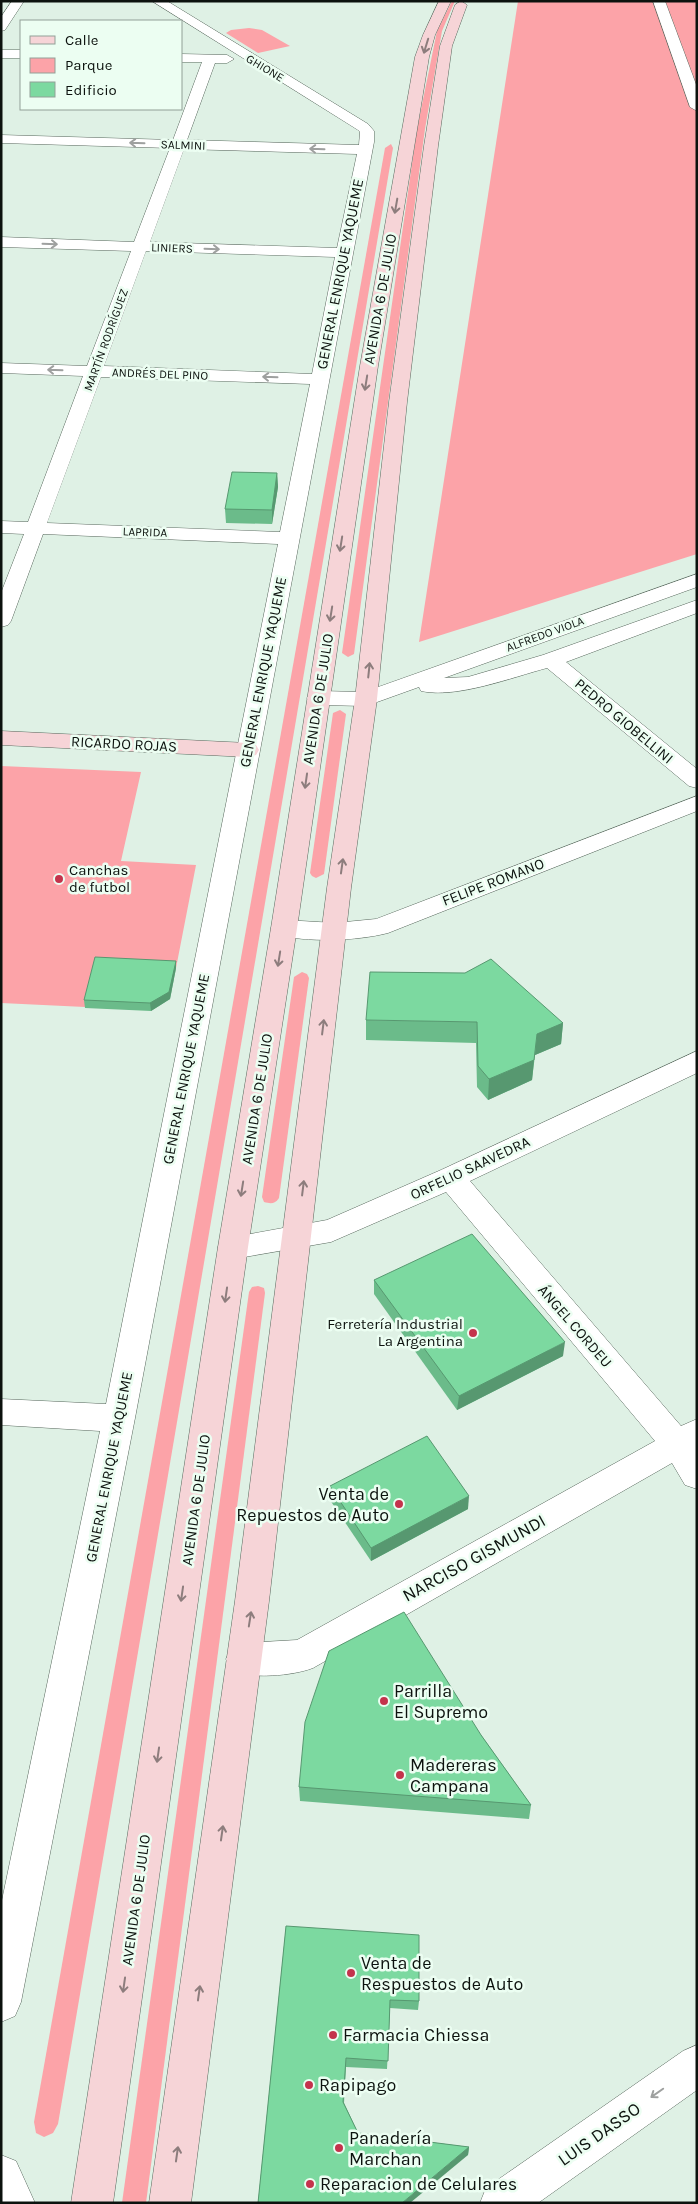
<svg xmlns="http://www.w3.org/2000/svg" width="698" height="2204" font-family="Karla,sans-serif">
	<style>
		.green { fill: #fca3a8 }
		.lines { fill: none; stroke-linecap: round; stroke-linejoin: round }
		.street-casing { stroke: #58685d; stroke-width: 1 }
		.secondary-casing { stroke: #58685d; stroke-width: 1 }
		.street { fill: #fff; fill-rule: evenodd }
		.secondary { fill: #f6d4d7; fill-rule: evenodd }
		.wall { fill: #6bbb8a }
		.shaded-wall { fill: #579870 }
		.building { fill: #7cd9a0; stroke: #579870 }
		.oneway { stroke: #8d7d7d }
		.oneway2 { stroke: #9ea09f }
		.poi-dot { fill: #c4334c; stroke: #ecfef2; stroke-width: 2 }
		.labels { text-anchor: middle; stroke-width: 5; stroke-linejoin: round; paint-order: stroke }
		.far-street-label { font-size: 12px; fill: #0c120e; stroke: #ecfef2 }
		.street-label { font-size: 15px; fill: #0c120e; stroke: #ecfef2 }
		.poi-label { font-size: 15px; fill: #0c120e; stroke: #ecfef2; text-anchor: start }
		.near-poi-label { font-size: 18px; fill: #0c120e; stroke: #ecfef2; text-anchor: start }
		.near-street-label { font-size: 18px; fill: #0c120e; stroke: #ecfef2 }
	</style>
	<rect width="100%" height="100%" fill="#dff1e5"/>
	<g class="green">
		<polygon points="452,1 455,1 442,31 425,129 354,654 348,657 342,653 417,129 437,31"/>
		<polygon points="518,1 697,1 697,554 419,642"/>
		<polygon points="249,28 262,30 290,46 258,53 226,33 231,30"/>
		<polygon points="391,144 393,148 58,2124 53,2133 44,2137 36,2133 34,2122 385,148"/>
		<polygon points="340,710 346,714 324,874 316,878 312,876 310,873 333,713"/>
		<polygon points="1,766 141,772 121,861 196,865 176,968 96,965 85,1007 1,1003"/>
		<path d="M302,972L307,974L309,978L279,1198C275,1204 271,1204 264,1202L262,1197L294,977Z"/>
		<polygon points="258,1286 264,1288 265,1293 146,2203 122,2203 249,1292 252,1287"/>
	</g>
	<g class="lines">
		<g class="street-casing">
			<g id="street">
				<polygon points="12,1 24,1 5,30 1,31 1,17"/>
				<path d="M152,1H167L368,124L374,131V142L135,1418L21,2002L15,2016L1,2022V1905L100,1431L1,1425V1399L106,1404L278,544L43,534L11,621L8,625L1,627V593L24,534L1,533V521L28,522L83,376L1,373V363L87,366L131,251L1,247V237L134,242L170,148L1,143V135L173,140L202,62H181V54L227,55L234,59L227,63H215L187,140L359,145L360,132L358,130ZM184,149L357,154L337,248L150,242ZM146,251L335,257L312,374L104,366ZM101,377L310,384L280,532L47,523Z"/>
				<polygon points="653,1 665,1 697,87 697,111 690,107"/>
				<rect x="1" y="50" width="20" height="8"/>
				<path d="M697,574V587L444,678L468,677L543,655L697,600V613L566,662L697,769V788L689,786L547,668C513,677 456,699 421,691L419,687L366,706L318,705L310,703L307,698L310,693L318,691L364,692Z"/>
				<path d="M697,796V811L388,933C357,941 306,943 275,934L271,928L275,922L284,920L335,923L376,919Z"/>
				<path d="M697,1051V1073L470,1181L681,1426L697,1419V1489L685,1485L672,1463L313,1668C292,1676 252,1679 232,1671L226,1659L232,1647L244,1643L297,1640L655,1441L446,1192L331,1242L233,1259L223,1255L218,1247L223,1239L327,1220L441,1170Z"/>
				<polygon points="697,2045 697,2090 538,2203 480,2203 486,2188 683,2051"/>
				<polygon points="1,2155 16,2161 35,2203 1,2203"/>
			</g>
		</g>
		<g class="secondary-casing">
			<g id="secondary">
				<polygon points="439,1 451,1 435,35 429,57 378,366 297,928 248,1247 113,2203 71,2203 218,1247 271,928 360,366 415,57 423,35"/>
				<polygon points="461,1 467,5 452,46 438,146 407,402 377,699 351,888 269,1601 191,2203 149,2203 235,1601 327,888 355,699 389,402 424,146 440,46 455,5"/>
				<polygon points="1,731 248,743 256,745 259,750 256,755 248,757 1,745"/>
			</g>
		</g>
		<use href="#street" class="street"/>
		<use href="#secondary" class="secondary"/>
	</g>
	<g class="wall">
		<polygon points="277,473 278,487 272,524 226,523 225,509"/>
		<polygon points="176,961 176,968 170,999 151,1011 85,1008 84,1000"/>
		<polygon points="366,1020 563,1023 561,1044 535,1055 532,1080 488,1100 477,1087 476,1043 366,1040"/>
		<polygon points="374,1280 563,1356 457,1410 374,1294"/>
		<polygon points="330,1486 468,1509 371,1561 330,1500"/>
		<polygon points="481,1735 531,1805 529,1819 300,1801 299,1787"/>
		<polygon points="286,1926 419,2001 418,2010 390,2008 387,2069 346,2067 344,2103 358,2133 469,2147 468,2155 258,2203"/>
	</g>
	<g class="shaded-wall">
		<polygon points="277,473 278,487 272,524 272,510"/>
		<polygon points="176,961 176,968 170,999 151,1011 150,1003"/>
		<polygon points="563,1023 561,1044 535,1055 537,1034"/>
		<polygon points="534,1060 532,1080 488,1100 489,1079"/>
		<polygon points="565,1342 563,1356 457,1410 459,1396"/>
		<polygon points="469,1496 468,1509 371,1561 371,1548"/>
		<polygon points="469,2147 468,2155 410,2203 402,2203"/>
	</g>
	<g class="building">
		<polygon points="232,472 277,473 272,510 225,509"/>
		<polygon points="95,957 176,961 169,992 150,1003 84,1000"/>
		<polygon points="491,959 563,1023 537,1034 534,1060 489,1079 478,1066 477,1022 366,1020 370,972 465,973"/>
		<polygon points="472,1234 565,1342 459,1396 374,1280"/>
		<polygon points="427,1436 469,1496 371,1548 330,1486"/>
		<polygon points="404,1612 481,1735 531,1805 299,1787 305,1722 329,1651"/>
		<polygon points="286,1926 419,1935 419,2001 390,2000 388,2061 346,2058 343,2102 358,2133 469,2147 402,2203 258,2203"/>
	</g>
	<defs><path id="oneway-shaft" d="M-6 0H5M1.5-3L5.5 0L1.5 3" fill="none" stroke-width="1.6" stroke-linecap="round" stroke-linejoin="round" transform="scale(1.25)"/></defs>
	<g class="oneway">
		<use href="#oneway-shaft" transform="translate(426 46) rotate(107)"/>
		<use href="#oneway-shaft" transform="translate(396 206) rotate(100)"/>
		<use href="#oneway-shaft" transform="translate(366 383) rotate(99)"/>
		<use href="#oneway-shaft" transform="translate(341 544) rotate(99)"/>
		<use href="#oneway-shaft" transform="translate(331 614) rotate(99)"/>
		<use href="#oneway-shaft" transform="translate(369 670) rotate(-84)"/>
		<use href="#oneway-shaft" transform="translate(306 781) rotate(98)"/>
		<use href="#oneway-shaft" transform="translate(342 866) rotate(-82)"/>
		<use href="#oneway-shaft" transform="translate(279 959) rotate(99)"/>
		<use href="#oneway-shaft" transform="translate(323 1027) rotate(-83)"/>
		<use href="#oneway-shaft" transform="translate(303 1188) rotate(-83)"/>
		<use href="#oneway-shaft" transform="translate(242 1189) rotate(99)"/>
		<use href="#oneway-shaft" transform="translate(226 1295) rotate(98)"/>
		<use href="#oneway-shaft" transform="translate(182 1594) rotate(98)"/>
		<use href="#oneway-shaft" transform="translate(250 1619) rotate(-81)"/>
		<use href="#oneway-shaft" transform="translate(158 1755) rotate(98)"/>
		<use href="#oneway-shaft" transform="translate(222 1833) rotate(-82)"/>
		<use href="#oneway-shaft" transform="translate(124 1985) rotate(98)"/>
		<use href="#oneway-shaft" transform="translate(199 1993) rotate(-82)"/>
		<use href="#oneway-shaft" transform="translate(177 2154) rotate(-82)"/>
	</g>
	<g class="oneway2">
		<use href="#oneway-shaft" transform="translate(137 143) rotate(-178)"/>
		<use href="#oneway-shaft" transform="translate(317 149) rotate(-178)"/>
		<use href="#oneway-shaft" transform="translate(50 244) rotate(2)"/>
		<use href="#oneway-shaft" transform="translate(212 249) rotate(2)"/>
		<use href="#oneway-shaft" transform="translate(55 370) rotate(-178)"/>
		<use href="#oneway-shaft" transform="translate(270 377) rotate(-178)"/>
		<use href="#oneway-shaft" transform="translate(657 2093) rotate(145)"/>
	</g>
	<g class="poi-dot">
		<circle cx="59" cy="879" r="5"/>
		<circle cx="473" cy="1333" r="5"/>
		<circle cx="399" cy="1504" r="5"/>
		<circle cx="384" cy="1701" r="5"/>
		<circle cx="400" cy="1775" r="5"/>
		<circle cx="351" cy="1973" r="5"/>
		<circle cx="333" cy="2035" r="5"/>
		<circle cx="309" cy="2085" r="5"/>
		<circle cx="339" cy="2148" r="5"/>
		<circle cx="310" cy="2184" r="5"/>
	</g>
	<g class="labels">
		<g class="far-street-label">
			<text transform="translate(265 68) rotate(31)" y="4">GHIONE</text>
			<text transform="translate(183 145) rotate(2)" y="4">SALMINI</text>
			<text transform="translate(172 248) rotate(2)" y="4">LINIERS</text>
			<text transform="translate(106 340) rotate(-70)" y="4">MARTÍN RODRÍGUEZ</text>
			<text transform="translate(160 374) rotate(2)" y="4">ANDRÉS DEL PINO</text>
			<text transform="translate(145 532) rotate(2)" y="4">LAPRIDA</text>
			<text transform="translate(545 634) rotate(-20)" y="4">ALFREDO VIOLA</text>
		</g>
		<g class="street-label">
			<text transform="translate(340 274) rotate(-79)" y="5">GENERAL ENRIQUE YAQUEME</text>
			<text transform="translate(380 299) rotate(-80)" y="5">AVENIDA 6 DE JULIO</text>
			<text transform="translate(263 672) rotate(-79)" y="5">GENERAL ENRIQUE YAQUEME</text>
			<text transform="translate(318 699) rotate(-81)" y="5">AVENIDA 6 DE JULIO</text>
			<text transform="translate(624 721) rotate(40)" y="5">PEDRO GIOBELLINI</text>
			<text transform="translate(124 744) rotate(3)" y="5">RICARDO ROJAS</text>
			<text transform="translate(493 882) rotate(-21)" y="5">FELIPE ROMANO</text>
			<text transform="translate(186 1069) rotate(-79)" y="5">GENERAL ENRIQUE YAQUEME</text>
			<text transform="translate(257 1099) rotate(-81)" y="5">AVENIDA 6 DE JULIO</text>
			<text transform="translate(470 1168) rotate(-25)" y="5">ORFELIO SAAVEDRA</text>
			<text transform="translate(575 1326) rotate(49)" y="5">ÁNGEL CORDEU</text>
			<text transform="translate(109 1467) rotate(-79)" y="5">GENERAL ENRIQUE YAQUEME</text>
			<text transform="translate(196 1500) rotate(-82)" y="5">AVENIDA 6 DE JULIO</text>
			<text transform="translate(136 1900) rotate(-82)" y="5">AVENIDA 6 DE JULIO</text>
		</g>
		<g class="poi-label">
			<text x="69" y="875">Canchas<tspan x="69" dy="17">de futbol</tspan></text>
			<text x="463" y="1329" text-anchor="end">Ferretería Industrial<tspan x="463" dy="17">La Argentina</tspan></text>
		</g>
		<g class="near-poi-label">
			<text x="389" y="1500" text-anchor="end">Venta de<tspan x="389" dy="21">Repuestos de Auto</tspan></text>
			<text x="394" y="1697">Parrilla<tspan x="394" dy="21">El Supremo</tspan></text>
			<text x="410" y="1771">Madereras<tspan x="410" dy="21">Campana</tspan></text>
			<text x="361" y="1969">Venta de<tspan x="361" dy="21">Respuestos de Auto</tspan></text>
			<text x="343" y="2041">Farmacia Chiessa</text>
			<text x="319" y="2091">Rapipago</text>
			<text x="349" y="2144">Panadería<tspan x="349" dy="21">Marchan</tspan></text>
			<text x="320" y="2190">Reparacion de Celulares</text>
		</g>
		<g class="near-street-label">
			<text transform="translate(474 1558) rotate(-29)" y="6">NARCISO GISMUNDI</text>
			<text transform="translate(599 2134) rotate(-35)" y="6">LUIS DASSO</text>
		</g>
	</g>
	<rect width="698" height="2204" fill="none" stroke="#0c120e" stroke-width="5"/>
	<rect x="20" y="20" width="162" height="90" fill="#ecfef2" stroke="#92a097"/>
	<rect x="30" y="36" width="25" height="8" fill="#f6d4d7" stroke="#92a097"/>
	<text x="65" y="45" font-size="15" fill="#0c120e">Calle</text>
	<rect x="30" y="58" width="25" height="15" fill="#fca3a8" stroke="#92a097"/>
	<text x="65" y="70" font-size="15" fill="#0c120e">Parque</text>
	<rect x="30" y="82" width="25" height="15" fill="#7cd9a0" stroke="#92a097"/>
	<text x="65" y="95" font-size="15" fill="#0c120e">Edificio</text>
</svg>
